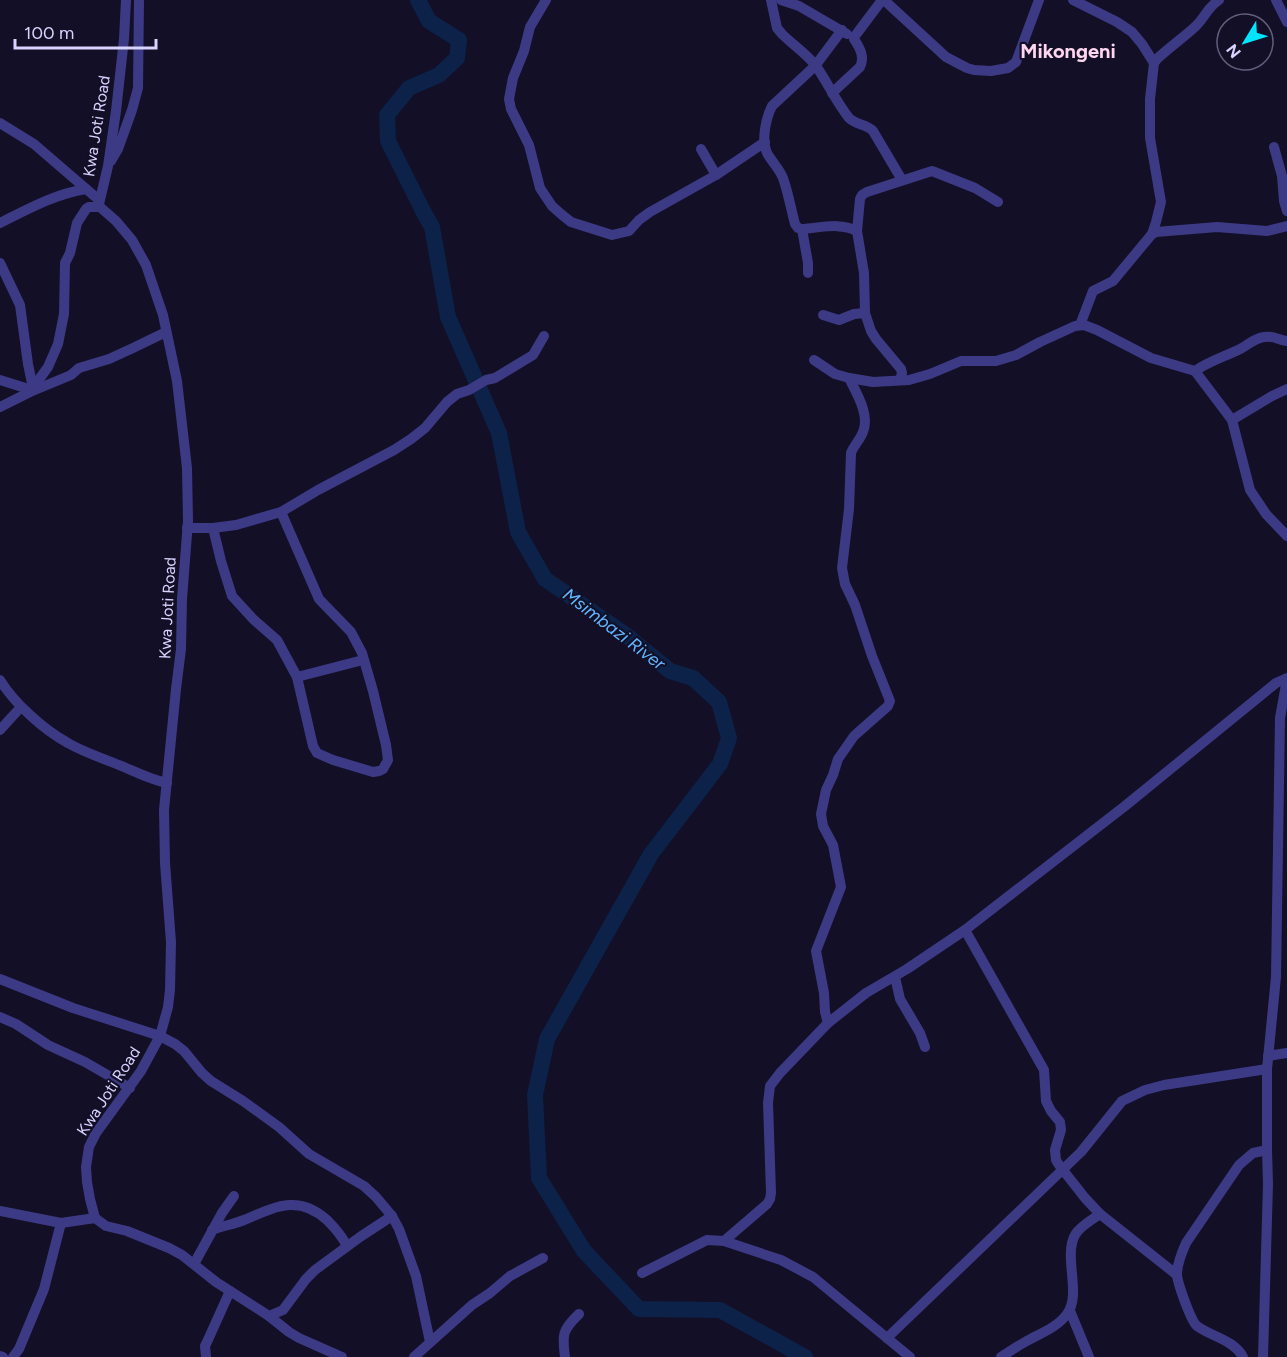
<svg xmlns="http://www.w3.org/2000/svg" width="1287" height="1357" font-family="Figtree,sans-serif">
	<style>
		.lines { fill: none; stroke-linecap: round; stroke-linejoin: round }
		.river { stroke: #0c2248; stroke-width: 16 }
		.minor { stroke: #3d3a85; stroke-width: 10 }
		.labels { text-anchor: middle; stroke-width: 4.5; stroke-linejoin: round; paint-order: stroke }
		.street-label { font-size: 16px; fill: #d9d4ff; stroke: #130f26 }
		.water-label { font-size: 18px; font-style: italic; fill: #62b6ff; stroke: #130f26 }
		.quarter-label { font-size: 20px; font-weight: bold; fill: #ffd6f0; stroke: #130f26 }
	</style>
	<rect width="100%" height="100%" fill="#130f26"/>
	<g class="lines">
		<polyline class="river" points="418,0 429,21 459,40 457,58 439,75 409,88 387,115 388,141 424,213 432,227 448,317 499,433 518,532 545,579 626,635 670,671 693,678 719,702 729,738 720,764 651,854 547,1039 535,1095 539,1178 584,1251 639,1309 720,1310 805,1357"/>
		<g class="minor">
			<polyline points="546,0 530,27 524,51 513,78 509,99 511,109 529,145 540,188 552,206 561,214 571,222 612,235 629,231 639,220 650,212 716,175 765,142"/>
			<path d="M771,0L777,28L782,34C793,45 807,54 816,66C828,83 836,102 849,118C856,125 867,124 873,131L902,180"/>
			<polyline points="781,0 799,6 847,34"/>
			<polyline points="884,0 946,57 967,68 974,70 991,71 1008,68 1016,62 1039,0"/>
			<polyline points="1073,0 1117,22 1132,32 1142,44 1154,63 1150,99 1150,138 1161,202 1156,222 1152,234 1113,281 1093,291 1080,325"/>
			<polyline points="1276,0 1287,22"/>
			<path d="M842,30L815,66L772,106C766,118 761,140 767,153C772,162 779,168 783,178C788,192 791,209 795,224L798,228L802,229C820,228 840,222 857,231"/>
			<path d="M1154,63L1158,58C1170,47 1184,37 1196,26C1206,16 1206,9 1219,0"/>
			<path d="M832,93L860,67C865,57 860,48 854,39L855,36L882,0"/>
			<polyline points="0,123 34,144 99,200"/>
			<polyline points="1274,147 1282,176 1284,201 1287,211"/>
			<polyline points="701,149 716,175"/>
			<polyline points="111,161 118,149 132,110 138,88 139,0"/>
			<path d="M0,223C28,209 55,194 86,189"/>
			<polyline points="802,229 808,263 808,273"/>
			<polyline points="1152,234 1156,232 1217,227 1267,231 1287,226"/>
			<polyline points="0,263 20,305 28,364 33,388"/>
			<polyline points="823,315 839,320 854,314 865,313"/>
			<polyline points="814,360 835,374 849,378 873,382 909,380 930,374 961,361 996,361 1016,355 1040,342 1075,326 1084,325 1097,330 1151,358 1195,371 1232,420 1250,490 1266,514 1287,536"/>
			<path d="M1195,371C1209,361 1227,356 1242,348C1249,344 1255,338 1264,337C1273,335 1278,340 1287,341"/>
			<polyline points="0,380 32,390"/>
			<polyline points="900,380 902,373 901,369 876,339 871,331 865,313 864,273 857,231 860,199 862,195 867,192 932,171 975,188 998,202"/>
			<polyline points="30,392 48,367 58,344 64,314 65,263 70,253 77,223 86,209 89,207 100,207"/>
			<polyline points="0,407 30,392 71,375 79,368 109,359 133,348 166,332"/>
			<polyline points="1232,420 1272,396 1287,389"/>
			<polyline points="187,528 213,528 236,525 281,512 318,490 394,450 411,439 425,428 447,402 457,394 469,390 486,380 495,378 533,355 544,336"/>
			<polyline points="213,528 221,561 232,596 253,619 277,640 297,677 313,746 317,753 333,760 373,772 379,771 383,769 388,760 386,745 373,691 362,653 351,632 319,599 281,512"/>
			<polyline points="297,677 363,660"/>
			<path d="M0,680C14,703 44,730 68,743C85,753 105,759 124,767C138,773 152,780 167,783"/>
			<polyline points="0,730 21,707"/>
			<polyline points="965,930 1044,1070 1046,1101 1051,1111 1060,1122 1061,1130 1055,1150 1056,1160 1059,1165 1085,1198 1100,1214 1177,1275"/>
			<polyline points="895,977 900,999 920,1033 925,1047"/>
			<polyline points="0,979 73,1008 160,1036 175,1044 184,1051 202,1073 211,1081 243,1101 279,1127 309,1154 364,1186 376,1197 392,1216 399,1229 416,1276 430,1342"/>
			<polyline points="0,1017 16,1024 48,1045 85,1062 130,1088"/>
			<path d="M828,1023L825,1012L824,993L816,951L841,887L833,845L823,826L821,814L826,790L833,775L838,759L854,736L888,706L890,701L872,656L855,605L845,584L842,568L849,509L851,453C854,445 860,440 863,432C870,415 857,394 849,378"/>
			<polyline points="1268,1056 1287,1053"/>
			<polyline points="0,1211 61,1223 95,1218 106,1226 127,1231 169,1248 182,1255 216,1282 269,1316 289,1332 299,1338 342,1357"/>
			<polyline points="95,1218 90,1199 87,1182 86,1167 89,1147 96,1133 141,1071 160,1036 168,1007 170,990 171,942 165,863 164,810 176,689 181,649 182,599 188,521 187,468 177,381 163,315 146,265 132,240 116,221 100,207 99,204 108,166 116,111 124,39 126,0"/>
			<path d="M212,1230C223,1226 234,1224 244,1220C275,1207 298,1194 327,1220C335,1228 342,1236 347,1246"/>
			<polyline points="724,1241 767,1204 770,1199 771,1193 768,1103 770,1086 780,1073 828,1023 866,993 907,969 965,930 1125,806 1276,683 1287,678"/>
			<polyline points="194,1264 222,1213 234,1196"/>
			<polyline points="642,1273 707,1240 724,1241 781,1260 813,1277 910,1357"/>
			<polyline points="1070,1311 1089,1357"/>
			<polyline points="269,1316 283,1310 306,1279 315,1270 360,1237 392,1216"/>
			<polyline points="887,1338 1081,1152 1122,1101 1145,1090 1164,1085 1267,1069"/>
			<polyline points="0,1356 3,1357"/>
			<polyline points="13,1357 19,1349 44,1289 61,1223"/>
			<polyline points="206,1357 205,1346 207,1342 230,1291"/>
			<polyline points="414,1357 472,1305 490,1293 510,1276 543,1258"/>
			<path d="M565,1357C562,1335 562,1330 579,1314"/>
			<path d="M1001,1357C1009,1352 1016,1347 1025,1342C1039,1334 1058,1327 1067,1314C1082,1294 1063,1257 1075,1235C1080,1226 1092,1220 1100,1214"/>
			<path d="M1243,1357C1234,1340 1212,1337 1197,1326C1191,1321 1177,1282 1177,1274C1177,1264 1182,1252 1186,1243L1239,1165L1253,1153L1267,1150"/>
			<polyline points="1263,1357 1268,1184 1267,1150 1267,1069 1276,977 1280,718 1287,679"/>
		</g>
	</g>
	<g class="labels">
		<g class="street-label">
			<text transform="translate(96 126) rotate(-81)" y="6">Kwa Joti Road</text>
			<text transform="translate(167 608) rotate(-87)" y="6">Kwa Joti Road</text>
			<text transform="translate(108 1091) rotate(-57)" y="6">Kwa Joti Road</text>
		</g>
		<g class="water-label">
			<text transform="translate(614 629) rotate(37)" y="6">Msimbazi River</text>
		</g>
		<g class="quarter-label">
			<text x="1068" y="58">Mikongeni</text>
		</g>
	</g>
	<g transform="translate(1245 42) rotate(232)"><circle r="28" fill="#130f26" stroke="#625e7d" stroke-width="1.5"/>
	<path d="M0-4.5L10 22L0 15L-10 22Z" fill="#00e5ff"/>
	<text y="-9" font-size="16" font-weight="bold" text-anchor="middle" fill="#d9d4ff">N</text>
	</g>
	<path d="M15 39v9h141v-9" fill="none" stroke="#d9d4ff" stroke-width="3"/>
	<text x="24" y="39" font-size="18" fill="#d9d4ff" stroke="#130f26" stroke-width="4.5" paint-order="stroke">100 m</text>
</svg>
